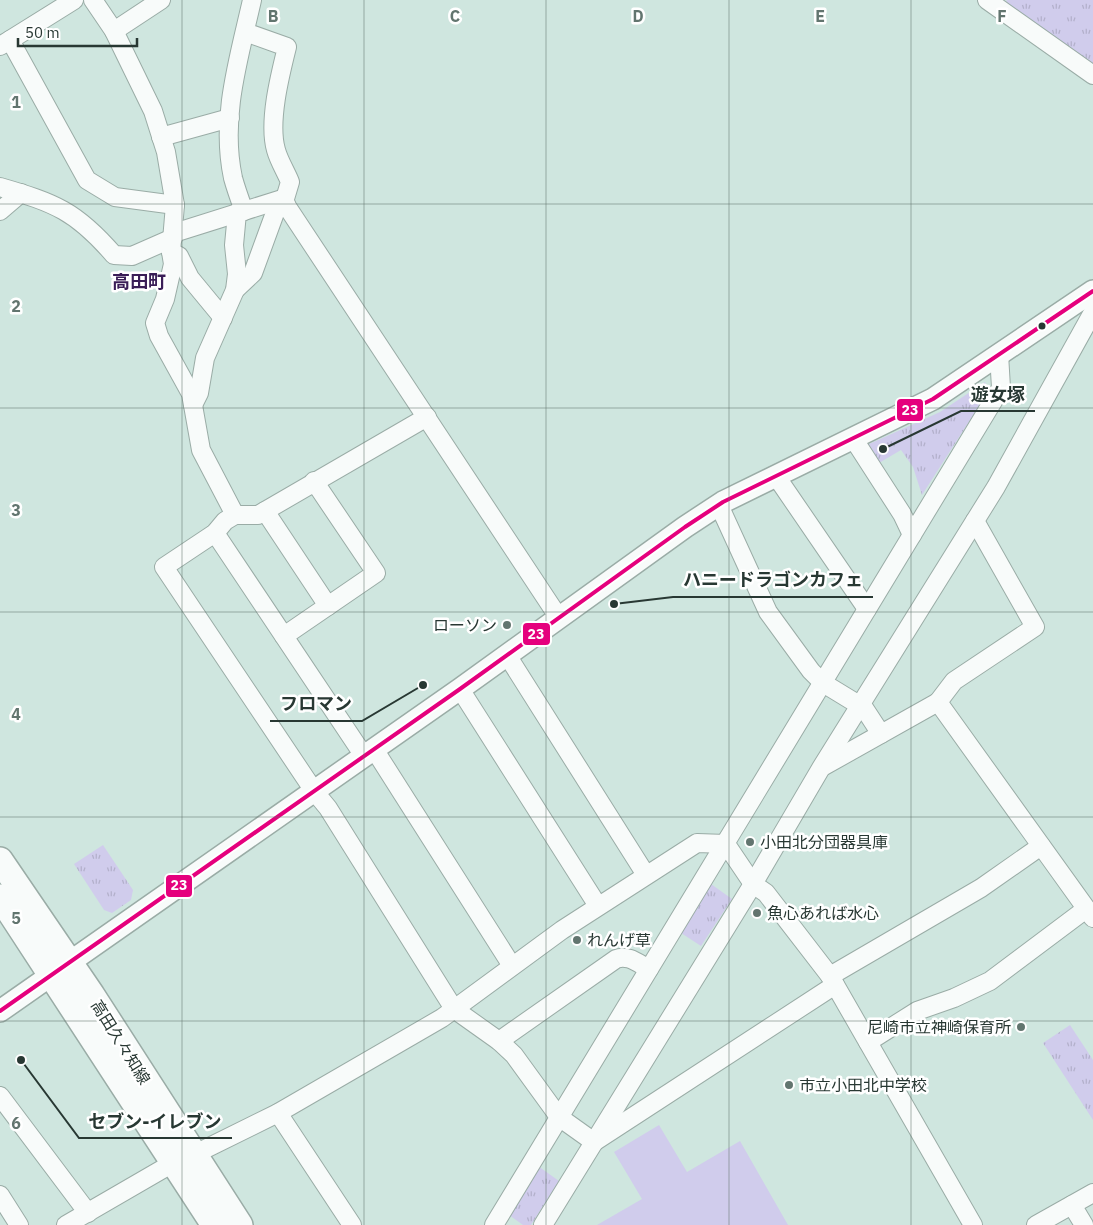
<svg xmlns="http://www.w3.org/2000/svg" width="1093" height="1225" font-family="'IBM Plex Sans','Noto Sans JP',sans-serif">
	<style>
		.grass { fill: #d0ccec }
		.park { fill: url(#park-tufts) }
		.lines { fill: none; stroke-linecap: round; stroke-linejoin: round }
		.minor-casing { stroke: #9aaca6; stroke-width: 20 }
		.tertiary-casing { stroke: #9aaca6; stroke-width: 24 }
		.secondary-casing { stroke: #9aaca6; stroke-width: 28 }
		.minor { stroke: #f8fbfa; stroke-width: 18 }
		.tertiary { stroke: #f8fbfa; stroke-width: 21 }
		.secondary { stroke: #f8fbfa; stroke-width: 25 }
		.bus-1-casing { stroke: #fff; stroke-width: 8 }
		.bus-1 { stroke: #e5007d; stroke-width: 4 }
		.grid { fill: none; stroke: #62756f; stroke-width: 1; stroke-opacity: 0.55 }
		.bus-dot { fill: #283833; stroke: #fff; stroke-width: 2 }
		.poi-dot { fill: #62756f; stroke: #fff; stroke-width: 2 }
		.labels { text-anchor: middle; stroke-width: 5; stroke-linejoin: round; paint-order: stroke }
		.poi-label { font-size: 16px; fill: #283833; stroke: #fff; text-anchor: start }
		.street-label { font-size: 16px; fill: #283833; stroke: #fff }
		.neighbourhood-label { font-size: 18px; font-weight: bold; fill: #3a1e57; stroke: #fff }
		.grid-label { font-size: 16px; text-anchor: middle; font-weight: bold; fill: #62756f; stroke: #fff; stroke-width: 5; stroke-linejoin: round; paint-order: stroke }
		.leader { fill: none; stroke: #283833; stroke-width: 2 }
		.callout-dot { fill: #283833; stroke: #fff; stroke-width: 2 }
		.callout-label { font-size: 18px; text-anchor: middle; font-weight: bold; fill: #283833; stroke: #fff; stroke-width: 5; stroke-linejoin: round; paint-order: stroke }
		.line-badge { stroke: #fff; stroke-width: 2 }
		.badge-label { font-size: 14px; text-anchor: middle; font-weight: bold; fill: #fff }
	</style>
	<defs>
		<pattern id="park-tufts" width="24" height="20" patternUnits="userSpaceOnUse" patternTransform="scale(1.25)"><rect width="24" height="20" fill="#d0ccec"/><path d="M3 7l-1-3M5 7V3M7 7l1-3M15 17l-1-3M17 17v-4M19 17l1-3" fill="none" stroke="#b3b0cb"/></pattern>
	</defs>
	<rect width="100%" height="100%" fill="#cfe6df"/>
	<polygon class="grass" points="659,1125 687,1172 740,1141 788,1225 597,1225 642,1199 614,1152"/>
	<g class="park">
		<polygon points="1007,0 1093,0 1093,66 1004,5"/>
		<polygon points="985,382 988,392 922,495 913,467 901,450 879,463 867,445 940,412"/>
		<polygon points="103,845 133,890 131,900 112,913 104,910 74,864"/>
		<polygon points="711,884 732,899 701,946 681,933"/>
		<polygon points="1070,1025 1093,1060 1093,1120 1043,1043"/>
		<polygon points="538,1166 559,1181 531,1225 523,1225 509,1215"/>
	</g>
	<g class="lines">
		<g class="minor-casing">
			<g id="minor">
				<polyline points="93,0 114,31 153,111 166,152 175,205 171,252 173,264 165,299 155,323 159,336 191,394 201,450 235,515"/>
				<polyline points="987,0 1093,75"/>
				<polyline points="114,31 161,0"/>
				<path d="M245,32L287,47C280,75 268,122 276,150C279,161 286,172 290,182L284,202"/>
				<polyline points="10,40 74,0"/>
				<polyline points="0,46 10,40 87,180 115,197 175,205"/>
				<polyline points="161,137 230,118"/>
				<path d="M0,187C55,203 76,211 114,255L132,256L173,238"/>
				<polyline points="0,211 21,193"/>
				<path d="M244,211C240,200 236,189 233,178C220,118 239,58 252,0"/>
				<polyline points="174,233 282,199 559,618"/>
				<polyline points="171,252 179,256 190,278 223,318"/>
				<polyline points="235,290 253,273 276,210 286,204"/>
				<polyline points="193,405 199,393 205,358 235,290 237,274 234,245 237,213"/>
				<polyline points="427,417 258,515 235,515 225,521 215,533 164,567 314,791 328,808 454,1009 499,1041 514,1055 559,1117 594,1142 835,985"/>
				<polyline points="853,438 902,514 912,535"/>
				<polyline points="776,476 867,609"/>
				<polyline points="719,505 768,612 811,671 823,683 864,708 881,734"/>
				<polyline points="265,511 328,606"/>
				<polyline points="975,521 1035,627 954,681 938,702 1093,918"/>
				<polyline points="215,533 364,756"/>
				<polyline points="284,636 376,573 314,481"/>
				<polyline points="507,655 646,875"/>
				<polyline points="460,689 598,906"/>
				<polyline points="374,749 512,966"/>
				<polyline points="824,766 938,702"/>
				<polyline points="830,976 981,888 1041,846"/>
				<path d="M499,1041L616,959C628,954 639,964 649,969"/>
				<polyline points="868,1042 917,1011 954,998 990,981 1086,909"/>
				<polyline points="0,1096 88,1213"/>
				<polyline points="278,1113 352,1225"/>
				<polyline points="193,1155 278,1113 442,1018 562,930 697,843 726,844 753,884 766,893 830,976 973,1225"/>
				<polyline points="0,1195 19,1225"/>
				<polyline points="1072,1205 1084,1225"/>
				<polyline points="66,1225 173,1163"/>
				<polyline points="494,1225 1001,388 999,354"/>
				<polyline points="543,1225 753,884 821,768 996,487 1093,312"/>
				<polyline points="1036,1225 1093,1193"/>
			</g>
		</g>
		<g class="tertiary-casing">
			<polyline id="tertiary" points="0,1011 460,689 685,527 723,502 933,399 1093,291"/>
		</g>
		<g class="secondary-casing">
			<g id="secondary">
				<polyline points="0,860 92,995 240,1225"/>
				<polyline points="0,897 214,1225"/>
			</g>
		</g>
		<use href="#minor" class="minor"/>
		<use href="#tertiary" class="tertiary"/>
		<use href="#secondary" class="secondary"/>
		<g class="bus-1-casing">
			<polyline id="bus-1" points="0,1011 460,689 685,527 723,502 933,399 1093,291"/>
		</g>
		<use href="#bus-1" class="bus-1"/>
	</g>
	<path class="grid" d="M182,0V1225M364,0V1225M546,0V1225M729,0V1225M911,0V1225M0,204H1093M0,408H1093M0,612H1093M0,817H1093M0,1021H1093"/>
	<circle class="bus-dot" cx="1042" cy="326" r="4.5"/>
	<g class="poi-dot">
		<circle cx="507" cy="625" r="5"/>
		<circle cx="750" cy="842" r="5"/>
		<circle cx="757" cy="913" r="5"/>
		<circle cx="577" cy="940" r="5"/>
		<circle cx="1021" cy="1027" r="5"/>
		<circle cx="789" cy="1085" r="5"/>
	</g>
	<g class="labels">
		<g class="poi-label">
			<text x="497" y="631" text-anchor="end">ローソン</text>
			<text x="760" y="848">小田北分団器具庫</text>
			<text x="767" y="919">魚心あれば水心</text>
			<text x="587" y="946">れんげ草</text>
			<text x="1011" y="1033" text-anchor="end">尼崎市立神崎保育所</text>
			<text x="799" y="1091">市立小田北中学校</text>
		</g>
		<g class="street-label">
			<text transform="translate(121 1042) rotate(58)" y="6">高田久々知線</text>
		</g>
		<g class="neighbourhood-label">
			<text x="139" y="288">高田町</text>
		</g>
	</g>
	<g class="grid-label">
		<text x="273" y="22">B</text>
		<text x="455" y="22">C</text>
		<text x="638" y="22">D</text>
		<text x="820" y="22">E</text>
		<text x="1002" y="22">F</text>
		<text x="16" y="108">1</text>
		<text x="16" y="312">2</text>
		<text x="16" y="516">3</text>
		<text x="16" y="720">4</text>
		<text x="16" y="924">5</text>
		<text x="16" y="1129">6</text>
	</g>
	<path class="leader" d="M883 449L961 411H1035M614 604L673 597H873M423 685L362 721H270M21 1060L79 1138H232"/>
	<g class="callout-dot">
		<circle cx="883" cy="449" r="5"/>
		<circle cx="614" cy="604" r="5"/>
		<circle cx="423" cy="685" r="5"/>
		<circle cx="21" cy="1060" r="5"/>
	</g>
	<g class="callout-label">
		<text x="998" y="401">遊女塚</text>
		<text x="773" y="586">ハニードラゴンカフェ</text>
		<text x="316" y="710">フロマン</text>
		<text x="155" y="1128">セブン-イレブン</text>
	</g>
	<g class="line-badge">
		<rect x="896" y="398" width="28" height="24" rx="5" fill="#e5007d"/>
		<rect x="522" y="622" width="29" height="24" rx="5" fill="#e5007d"/>
		<rect x="165" y="874" width="28" height="24" rx="5" fill="#e5007d"/>
	</g>
	<g class="badge-label">
		<text x="910" y="415">23</text>
		<text x="536" y="639">23</text>
		<text x="179" y="890">23</text>
	</g>
	<path d="M18 38v8h119v-8" fill="none" stroke="#283833" stroke-width="2.5"/>
	<text x="25" y="38" font-size="15" fill="#283833" stroke="#ffffff" stroke-width="4" paint-order="stroke">50 m</text>
</svg>
